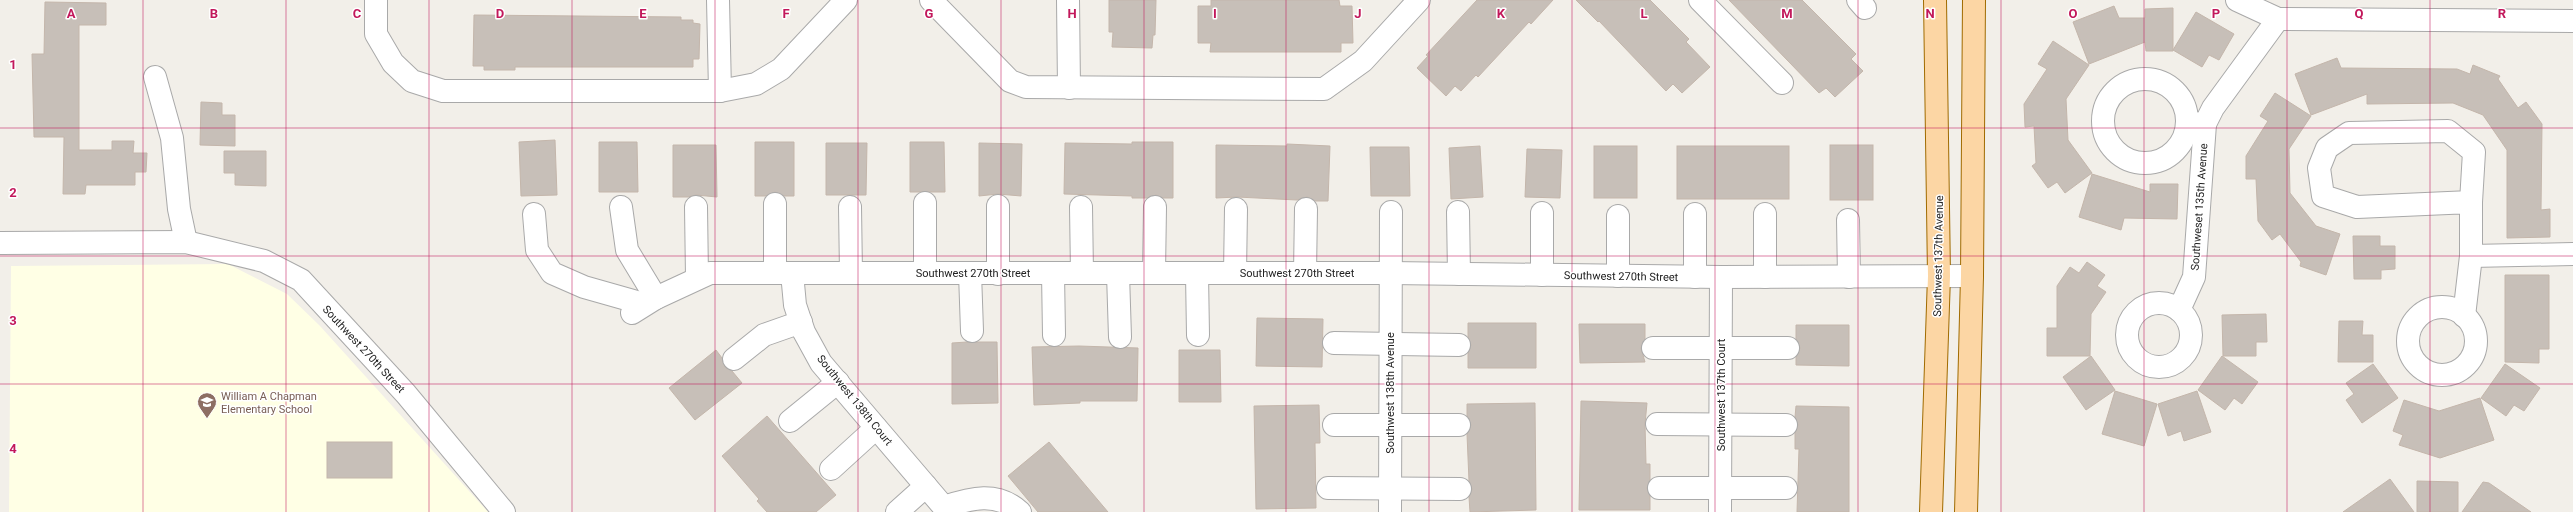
<svg xmlns="http://www.w3.org/2000/svg" width="2573" height="512" font-family="Roboto,sans-serif">
	<style>
		.education { fill: #ffffe5 }
		.building { fill: #c7bfb8; stroke: #c4b6ab }
		.lines { fill: none; stroke-linecap: round; stroke-linejoin: round }
		.minor-casing { stroke: #a9a9a9; stroke-width: 24 }
		.major-casing { stroke: #a06b00; stroke-width: 24 }
		.minor { stroke: #fff; stroke-width: 22 }
		.major { stroke: #fcd6a4; stroke-width: 22 }
		.grid { fill: none; stroke: #c2185b; stroke-width: 1; stroke-opacity: 0.55 }
		.labels { text-anchor: middle; stroke-width: 3; stroke-linejoin: round; paint-order: stroke }
		.street-label { font-size: 11px; fill: #222; stroke: #fff }
		.education-label { font-size: 11px; fill: #785e54; stroke: #fff; text-anchor: start }
		.grid-label { font-size: 13px; text-anchor: middle; font-weight: bold; fill: #c2185b; stroke: #fff; stroke-width: 3; stroke-linejoin: round; paint-order: stroke }
	</style>
	<rect width="100%" height="100%" fill="#f2efe9"/>
	<polygon class="education" points="228,264 287,294 320,326 488,512 9,512 11,266"/>
	<g class="building">
		<polygon points="1109,0 1156,0 1155,35 1153,35 1152,48 1112,47 1113,32 1109,32"/>
		<polygon points="1211,0 1339,0 1340,6 1352,6 1353,43 1341,43 1341,52 1210,52 1211,43 1198,43 1198,6 1211,6"/>
		<polygon points="1477,0 1553,0 1531,24 1529,22 1478,77 1476,75 1461,91 1455,86 1446,96 1417,68 1428,56 1426,55"/>
		<polygon points="1576,0 1650,0 1689,39 1686,42 1710,67 1682,93 1673,84 1666,91 1599,21 1598,22"/>
		<polygon points="1729,0 1802,0 1856,54 1851,59 1863,71 1835,97 1826,88 1819,93"/>
		<polygon points="45,2 106,3 106,25 79,25 79,150 112,150 112,141 134,141 133,153 147,153 146,172 135,172 135,185 86,185 85,194 63,194 64,137 34,137 32,54 44,54"/>
		<polygon points="2114,6 2119,18 2145,18 2145,9 2173,8 2173,51 2146,51 2145,42 2089,64 2073,22"/>
		<polygon points="2196,12 2234,34 2219,60 2209,55 2202,67 2173,50"/>
		<polygon points="474,15 681,17 681,20 693,20 693,23 700,24 699,59 693,59 693,67 515,67 515,70 484,70 484,66 473,66"/>
		<polygon points="2053,41 2089,65 2066,99 2068,140 2092,173 2065,193 2057,182 2048,188 2032,166 2036,163 2034,126 2025,127 2024,104 2047,69 2038,64"/>
		<polygon points="2337,58 2341,68 2457,69 2470,74 2473,65 2500,76 2498,79 2518,108 2526,102 2542,124 2541,210 2550,209 2550,237 2507,238 2507,150 2483,115 2453,103 2367,104 2367,94 2311,115 2295,74"/>
		<polygon points="2275,93 2311,116 2289,149 2290,193 2316,226 2340,234 2326,275 2300,266 2301,262 2280,234 2272,240 2258,221 2256,179 2246,179 2246,156 2268,121 2260,116"/>
		<polygon points="201,102 222,103 222,115 235,115 235,146 200,145"/>
		<polygon points="555,140 557,195 521,196 519,142"/>
		<polygon points="599,142 637,142 638,192 599,192"/>
		<polygon points="755,142 794,142 794,196 784,196 775,192 766,196 755,196"/>
		<polygon points="910,142 944,142 945,192 910,192"/>
		<polygon points="1132,142 1173,142 1173,198 1163,198 1156,195 1147,198 1132,198 1132,196 1064,194 1065,143 1132,144"/>
		<polygon points="826,143 867,143 866,195 826,195"/>
		<polygon points="979,143 1022,144 1021,196 998,194 979,196"/>
		<polygon points="1287,144 1330,146 1328,201 1315,201 1307,197 1297,200 1237,197 1216,198 1216,145 1287,146"/>
		<polygon points="673,145 716,145 717,197 696,195 688,197 673,197"/>
		<rect x="1830" y="145" width="43" height="55"/>
		<polygon points="1480,146 1483,197 1451,199 1449,148"/>
		<rect x="1594" y="146" width="43" height="52"/>
		<rect x="1677" y="146" width="112" height="53"/>
		<polygon points="1370,147 1409,147 1410,196 1371,196"/>
		<polygon points="1527,149 1562,150 1560,198 1525,197"/>
		<polygon points="224,151 266,151 266,186 235,185 235,173 224,173"/>
		<polygon points="2092,174 2150,192 2150,184 2178,184 2177,219 2124,218 2121,230 2079,217"/>
		<polygon points="2353,236 2380,236 2380,246 2395,246 2395,269 2381,270 2381,279 2354,279"/>
		<polygon points="2087,262 2105,275 2097,286 2106,292 2091,314 2090,356 2047,356 2047,328 2057,328 2057,286 2070,267 2079,273"/>
		<polygon points="2505,275 2549,275 2549,349 2539,349 2539,363 2505,362"/>
		<polygon points="2266,314 2267,342 2256,342 2256,356 2223,356 2222,315"/>
		<polygon points="1257,318 1323,319 1322,367 1256,366"/>
		<polygon points="2339,321 2363,321 2362,335 2373,335 2373,362 2338,362"/>
		<polygon points="1468,323 1536,323 1536,368 1468,368 1468,353 1471,345 1468,337"/>
		<polygon points="1579,324 1645,324 1645,339 1641,348 1645,362 1580,363"/>
		<polygon points="1796,325 1849,325 1849,366 1796,365 1796,357 1800,348 1796,339"/>
		<polygon points="967,342 997,342 998,403 952,404 952,343"/>
		<polygon points="1079,346 1138,348 1137,401 1080,401 1080,403 1034,405 1032,347"/>
		<polygon points="716,350 722,358 725,367 732,371 742,383 695,420 669,388"/>
		<polygon points="1179,350 1220,350 1221,402 1179,402"/>
		<polygon points="2091,356 2115,390 2086,410 2063,377"/>
		<polygon points="2222,356 2258,382 2242,404 2234,398 2225,410 2198,390"/>
		<polygon points="2373,364 2398,398 2362,423 2346,400 2354,394 2346,383"/>
		<polygon points="2505,364 2540,388 2524,411 2514,405 2506,416 2481,398"/>
		<polygon points="2115,391 2157,404 2144,446 2102,434"/>
		<polygon points="2197,391 2211,432 2184,441 2181,431 2168,436 2158,404"/>
		<polygon points="2480,398 2494,440 2440,458 2399,445 2403,435 2393,431 2404,400 2439,411"/>
		<polygon points="1581,401 1647,403 1645,424 1646,464 1650,464 1650,480 1647,488 1650,496 1650,510 1579,510"/>
		<polygon points="1535,403 1536,510 1470,512 1469,497 1472,489 1469,481 1467,434 1471,425 1467,416 1467,404"/>
		<polygon points="1319,405 1320,443 1315,443 1316,508 1256,509 1254,406"/>
		<polygon points="1796,406 1849,407 1849,512 1797,512 1799,449 1795,449 1795,433 1798,425 1795,417"/>
		<polygon points="767,416 836,495 816,512 767,512 757,501 759,499 722,456"/>
		<rect x="327" y="442" width="65" height="36"/>
		<polygon points="1049,442 1108,512 1038,512 1008,476"/>
		<polygon points="2390,479 2414,512 2343,512"/>
		<polygon points="2417,481 2458,482 2458,512 2417,512"/>
		<polygon points="2483,482 2489,483 2531,512 2462,512"/>
	</g>
	<g class="lines">
		<g class="minor-casing">
			<g id="minor">
				<polyline points="376,0 376,34 393,63 412,81 443,91 720,91 756,84 781,69 846,0"/>
				<polyline points="718,0 720,91"/>
				<polyline points="931,0 1010,81 1026,87 1324,89 1363,61 1419,0"/>
				<polyline points="1068,0 1069,88"/>
				<polyline points="1700,0 1782,83"/>
				<polyline points="1858,0 1865,8"/>
				<polyline points="2237,0 2278,19 2573,21"/>
				<polyline points="155,77 172,138 179,209 186,242"/>
				<circle cx="2145" cy="121" r="42"/>
				<polyline points="2191,123 2205,124 2213,108 2278,19"/>
				<polyline points="925,203 925,273"/>
				<polyline points="775,204 775,273"/>
				<polyline points="621,207 627,250 656,298"/>
				<polyline points="696,207 697,277"/>
				<polyline points="850,207 851,273"/>
				<polyline points="1081,207 1082,273"/>
				<polyline points="1458,212 1459,274"/>
				<polyline points="534,214 537,250 552,273 584,287 644,304"/>
				<polyline points="1695,214 1695,277"/>
				<polyline points="1618,216 1618,276"/>
				<polyline points="1848,220 1849,277"/>
				<polyline points="0,243 186,242 264,261 301,280 406,394 504,512"/>
				<polyline points="2471,256 2573,254"/>
				<polyline points="792,273 795,305 804,332 821,363 948,512"/>
				<polyline points="970,273 972,331"/>
				<polyline points="1053,273 1054,335"/>
				<polyline points="1154,273 1155,207"/>
				<polyline points="1235,273 1236,209"/>
				<polyline points="1305,273 1306,209"/>
				<polyline points="998,274 998,206"/>
				<polyline points="1118,274 1120,337"/>
				<polyline points="1197,274 1198,335"/>
				<polyline points="1542,275 1542,213"/>
				<polyline points="1765,277 1765,214"/>
				<circle cx="2159" cy="335" r="32"/>
				<circle cx="2442" cy="341" r="34"/>
				<polyline points="2179,310 2194,277 2205,124"/>
				<polyline points="632,313 656,298 710,273 1390,273 1721,277 1972,276"/>
				<polyline points="2464,316 2471,256 2471,202 2357,207 2323,196 2319,168 2327,148 2349,133 2448,131 2474,152 2471,202"/>
				<polyline points="1334,343 1459,345"/>
				<polyline points="1653,348 1788,348"/>
				<polyline points="734,359 764,335 801,322"/>
				<polyline points="790,421 838,382"/>
				<polyline points="1657,424 1786,425"/>
				<polyline points="1334,425 1459,425"/>
				<polyline points="831,469 876,428"/>
				<polyline points="1328,488 1460,489"/>
				<polyline points="1659,488 1786,488"/>
				<path d="M944,507C971,498 997,491 1020,512"/>
				<polyline points="897,512 926,486"/>
				<polyline points="1390,512 1391,212"/>
				<polyline points="1720,512 1721,277"/>
			</g>
		</g>
		<g class="major-casing">
			<g id="major">
				<polyline points="1931,512 1939,276 1935,0"/>
				<polyline points="1966,512 1972,276 1974,0"/>
			</g>
		</g>
		<use href="#minor" class="minor"/>
		<use href="#major" class="major"/>
	</g>
	<path class="grid" d="M143,0V512M286,0V512M429,0V512M572,0V512M715,0V512M858,0V512M1001,0V512M1144,0V512M1286,0V512M1429,0V512M1572,0V512M1715,0V512M1858,0V512M2001,0V512M2144,0V512M2287,0V512M2430,0V512M0,128H2573M0,256H2573M0,384H2573"/>
	<defs>
		<g id="school-pin" transform="scale(1)"><path d="M0 17L-7.5 6A9.5 9.5 0 1 1 7.5 6Z" fill="#8d6e63" stroke="#fff"/><path d="M0-5L7-2L0 1L-7-2ZM-4 1L0 2.5L4 1V4Q0 6-4 4Z" fill="#fff"/></g>
	</defs>
	<g fill-rule="evenodd">
		<use href="#school-pin" x="207" y="402"/>
	</g>
	<g class="labels">
		<g class="street-label">
			<text transform="translate(2199 207) rotate(-86)" y="4">Southweset 135th Avenue</text>
			<text transform="translate(1938 256) rotate(-89)" y="4">Southwest 137th Avenue</text>
			<text x="973" y="277">Southwest 270th Street</text>
			<text x="1297" y="277">Southwest 270th Street</text>
			<text transform="translate(1621 276) rotate(1)" y="4">Southwest 270th Street</text>
			<text transform="translate(364 349) rotate(47)" y="4">Southwest 270th Street</text>
			<text transform="translate(1390 393) rotate(-90)" y="4">Southwest 138th Avenue</text>
			<text transform="translate(1721 395) rotate(-90)" y="4">Southwest 137th Court</text>
			<text transform="translate(855 400) rotate(51)" y="4">Southwest 138th Court</text>
		</g>
		<g class="education-label">
			<text x="221" y="400">William A Chapman<tspan x="221" dy="13">Elementary School</tspan></text>
		</g>
	</g>
	<g class="grid-label">
		<text x="71" y="18">A</text>
		<text x="214" y="18">B</text>
		<text x="357" y="18">C</text>
		<text x="500" y="18">D</text>
		<text x="643" y="18">E</text>
		<text x="786" y="18">F</text>
		<text x="929" y="18">G</text>
		<text x="1072" y="18">H</text>
		<text x="1215" y="18">I</text>
		<text x="1358" y="18">J</text>
		<text x="1501" y="18">K</text>
		<text x="1644" y="18">L</text>
		<text x="1787" y="18">M</text>
		<text x="1930" y="18">N</text>
		<text x="2073" y="18">O</text>
		<text x="2216" y="18">P</text>
		<text x="2359" y="18">Q</text>
		<text x="2502" y="18">R</text>
		<text x="13" y="69">1</text>
		<text x="13" y="197">2</text>
		<text x="13" y="325">3</text>
		<text x="13" y="453">4</text>
	</g>
</svg>
